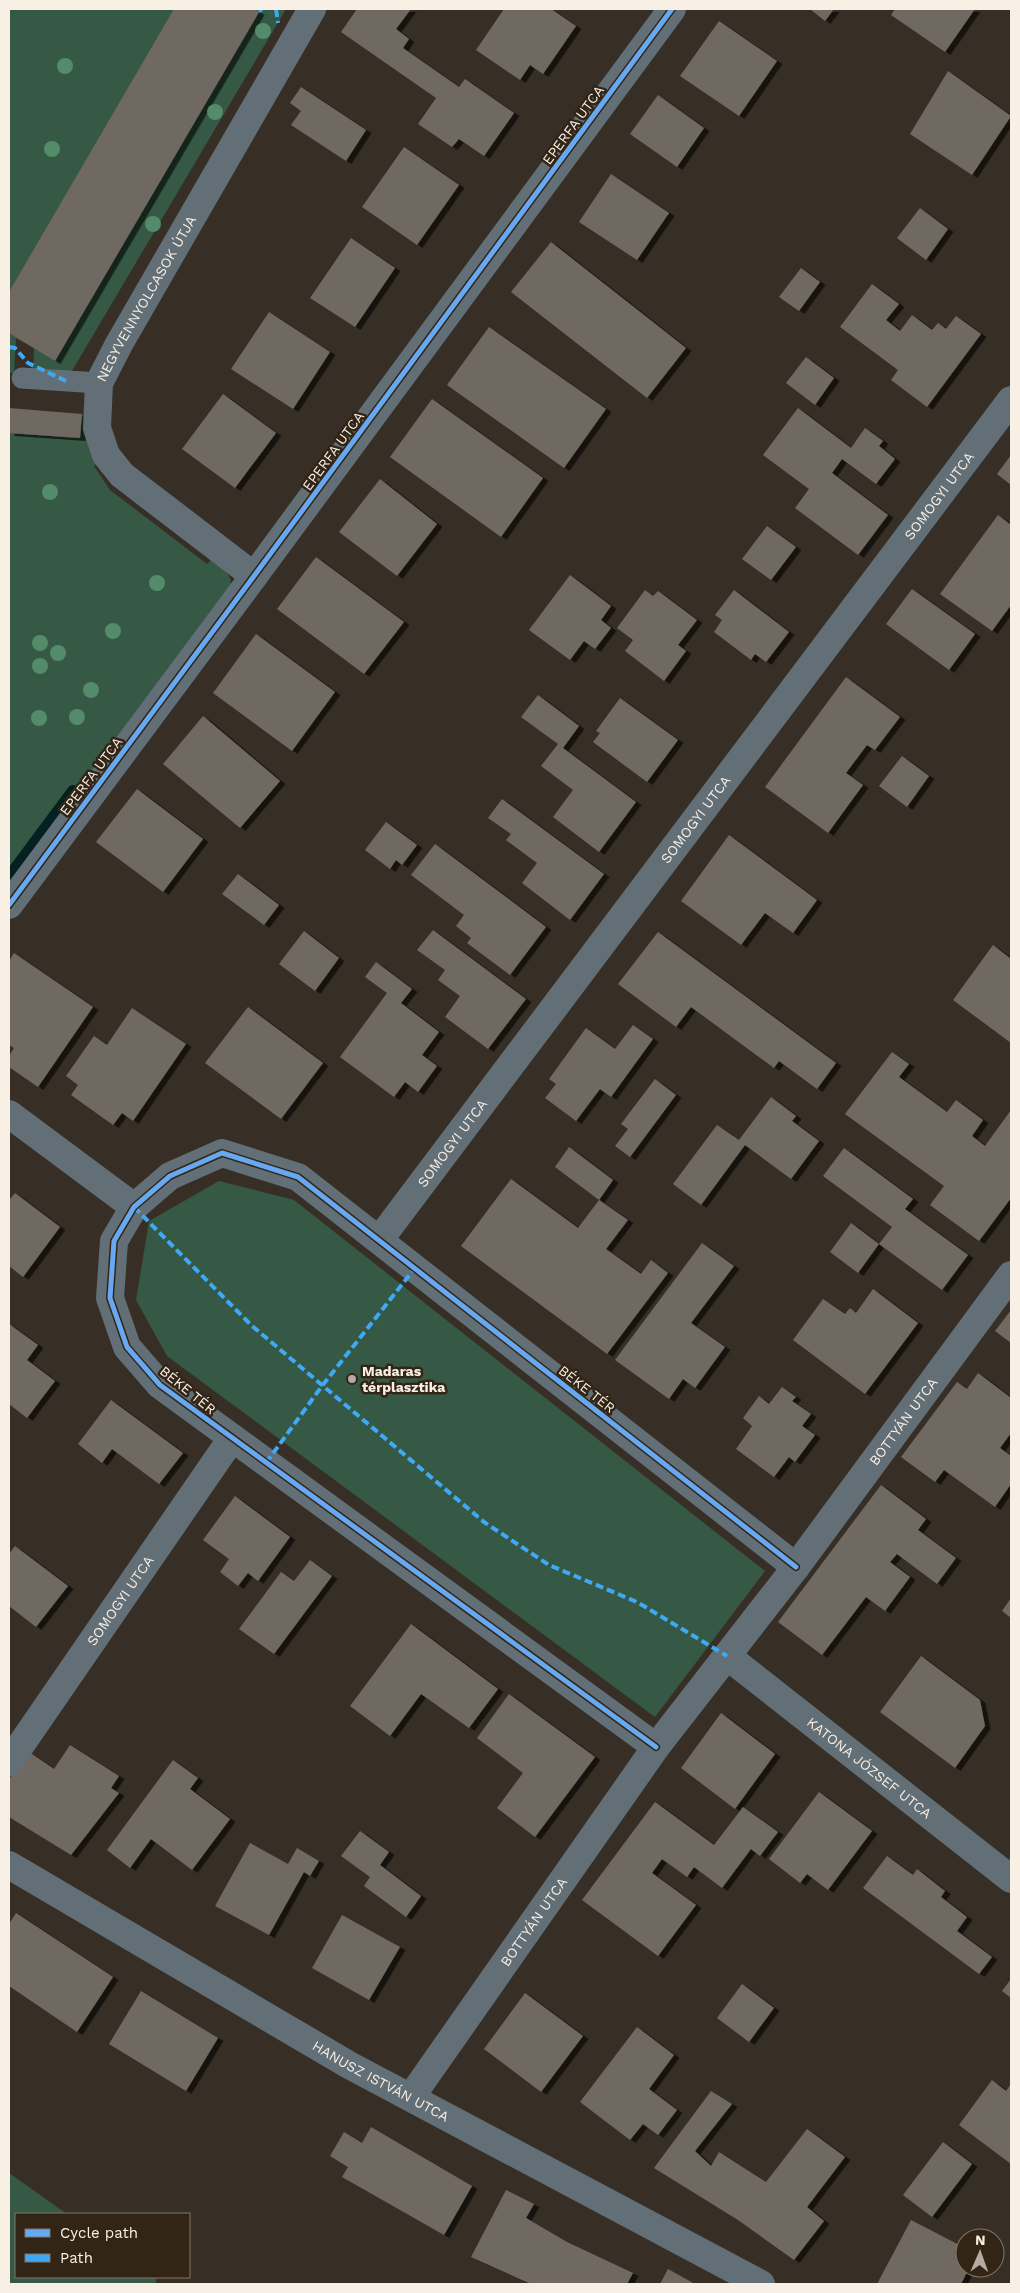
<svg xmlns="http://www.w3.org/2000/svg" width="1020" height="2293" font-family="'Work Sans',sans-serif">
	<style>
		.green { fill: #355944 }
		.lines { fill: none; stroke-linecap: round; stroke-linejoin: round }
		.stream { stroke: #052021; stroke-width: 12 }
		.building { fill: #706962; filter: url(#shadow) }
		.lane { stroke: #626f77; stroke-width: 21 }
		.street { stroke: #626f77; stroke-width: 28 }
		.quiet { stroke: #3fa9f5; stroke-width: 4; stroke-dasharray: 8 4; stroke-linecap: butt }
		.cycleway-casing { stroke: #322516; stroke-width: 8 }
		.cycleway { stroke: #66a8f1; stroke-width: 5 }
		.tree { fill: #548b6a }
		.poi-dot { fill: #b4aca2; stroke: #322516; stroke-width: 2 }
		.labels { text-anchor: middle; stroke-width: 5; stroke-linejoin: round; paint-order: stroke }
		.street-label { font-size: 14px; fill: #f8efe5; stroke: #322516 }
		.poi-label { font-size: 14px; font-weight: bold; fill: #f8efe5; stroke: #322516; text-anchor: start }
	</style>
	<defs>
		<filter id="shadow"><feDropShadow dx="5.5" dy="3" stdDeviation="0" flood-color="#0009"/></filter>
	</defs>
	<rect width="100%" height="100%" fill="#372f26"/>
	<g class="green">
		<polygon points="9,9 286,9 66,381 33,379 34,348 16,338 14,373 9,373"/>
		<path d="M82,414L101,459L94,466L110,490L207,564L212,559C222,567 232,573 231,586L9,882V432L80,438Z"/>
		<polygon points="219,1181 294,1200 765,1571 655,1717 167,1356 136,1300 149,1221"/>
		<polygon points="9,2173 67,2214 16,2214 16,2277 155,2277 157,2278 155,2284 9,2284"/>
	</g>
	<g class="lines">
		<polyline class="stream" points="9,877 73,791"/>
	</g>
	<g class="building">
		<polygon points="174,9 254,9 259,12 55,361 9,333 9,292"/>
		<polygon points="357,9 411,9 396,29 409,39 403,48 459,87 465,79 514,113 484,156 459,139 452,147 418,124 436,98 341,32"/>
		<polygon points="504,9 551,9 576,26 543,74 530,65 520,80 476,50"/>
		<polygon points="810,9 834,9 825,21"/>
		<polygon points="895,9 975,9 945,52 891,15"/>
		<polygon points="719,21 777,61 739,116 680,76"/>
		<polygon points="948,71 1011,116 972,175 910,134"/>
		<polygon points="301,87 366,130 346,161 291,125 301,111 290,103"/>
		<polygon points="658,95 704,128 677,167 630,134"/>
		<polygon points="404,147 459,185 417,245 362,207"/>
		<polygon points="611,174 669,213 637,260 579,222"/>
		<polygon points="920,208 948,229 926,260 897,238"/>
		<polygon points="351,238 395,268 355,327 310,298"/>
		<polygon points="551,242 686,348 647,398 511,292"/>
		<polygon points="801,268 820,282 799,311 779,297"/>
		<polygon points="872,284 899,304 886,320 900,331 912,315 932,330 938,323 946,329 956,316 981,334 927,407 891,380 898,370 840,327"/>
		<polygon points="269,312 330,352 293,409 231,369"/>
		<polygon points="489,327 606,409 564,468 447,385"/>
		<polygon points="806,357 834,378 815,405 786,383"/>
		<polygon points="223,394 276,433 235,488 182,449"/>
		<polygon points="432,399 543,478 501,537 390,457"/>
		<polygon points="9,408 82,414 80,438 9,433"/>
		<polygon points="798,408 851,448 865,428 883,441 879,446 895,459 876,484 842,459 832,473 888,515 858,555 795,508 809,489 763,455"/>
		<polygon points="1011,455 1011,485 997,474"/>
		<polygon points="380,479 437,524 397,576 339,532"/>
		<polygon points="998,515 1011,525 1011,605 992,631 940,594"/>
		<polygon points="767,526 796,547 771,580 742,559"/>
		<polygon points="316,557 404,622 364,674 277,609"/>
		<polygon points="570,575 611,606 601,620 611,628 595,649 584,641 570,660 529,630"/>
		<polygon points="912,589 975,634 949,670 886,624"/>
		<polygon points="645,590 653,596 658,591 697,620 678,645 686,651 664,681 625,651 633,640 617,628"/>
		<polygon points="734,590 789,632 766,662 755,654 751,660 714,632 722,620 715,615"/>
		<polygon points="256,634 335,692 292,751 213,693"/>
		<polygon points="846,677 900,717 875,750 867,745 846,773 863,785 828,833 765,787"/>
		<polygon points="538,695 579,726 563,748 636,802 599,852 553,817 573,790 541,766 558,744 521,717"/>
		<polygon points="620,698 678,740 647,782 593,742 600,733 596,731"/>
		<polygon points="203,716 280,781 240,828 163,764"/>
		<polygon points="902,756 929,776 907,807 879,786"/>
		<polygon points="137,789 203,839 163,892 96,842"/>
		<polygon points="502,799 604,874 570,920 522,883 537,863 506,840 511,834 488,818"/>
		<polygon points="386,822 417,845 402,865 396,860 390,869 365,850"/>
		<polygon points="729,835 817,900 793,933 765,913 741,945 681,901"/>
		<polygon points="435,844 546,927 510,975 467,943 471,938 456,926 464,915 411,875"/>
		<polygon points="238,874 279,905 264,925 222,894"/>
		<polygon points="433,930 526,999 488,1049 445,1017 460,996 438,980 445,970 417,950"/>
		<polygon points="304,931 339,958 315,991 279,964"/>
		<polygon points="658,932 836,1063 817,1089 779,1061 774,1068 691,1007 676,1027 618,984"/>
		<polygon points="993,945 1011,959 1011,1043 953,1000"/>
		<polygon points="14,953 93,1007 38,1087 9,1067 9,1056 14,1048 9,1045 9,961"/>
		<polygon points="376,962 412,989 401,1003 439,1032 422,1055 437,1066 418,1092 405,1082 394,1097 340,1057 387,993 365,977"/>
		<polygon points="248,1007 323,1063 281,1119 205,1063"/>
		<polygon points="132,1008 186,1044 133,1121 122,1113 113,1125 71,1095 78,1085 66,1076 94,1036 107,1045"/>
		<polygon points="633,1025 653,1039 611,1097 600,1089 576,1121 545,1098 556,1084 549,1079 586,1028 615,1049"/>
		<polygon points="892,1052 909,1064 899,1077 947,1112 956,1100 983,1120 972,1136 985,1146 1011,1110 1011,1198 979,1241 930,1205 944,1186 845,1114"/>
		<polygon points="655,1079 676,1095 630,1157 615,1146 628,1129 621,1124"/>
		<polygon points="771,1097 796,1116 792,1121 819,1141 791,1179 745,1145 701,1205 673,1184 717,1125 739,1140"/>
		<polygon points="569,1147 613,1180 599,1200 555,1167"/>
		<polygon points="844,1148 913,1199 905,1209 968,1255 942,1290 879,1244 892,1227 823,1176"/>
		<polygon points="511,1179 578,1228 599,1200 628,1220 606,1249 641,1274 651,1260 668,1273 607,1354 461,1246"/>
		<polygon points="15,1193 60,1227 23,1277 9,1266 9,1200"/>
		<polygon points="851,1223 879,1244 858,1273 830,1252"/>
		<polygon points="702,1243 734,1266 691,1323 725,1347 695,1388 683,1379 669,1399 615,1360"/>
		<polygon points="873,1289 918,1323 865,1394 793,1340 823,1299 845,1314 850,1308 856,1313"/>
		<polygon points="1011,1310 1011,1343 995,1331"/>
		<polygon points="9,1324 38,1345 27,1360 55,1381 27,1418 9,1404"/>
		<polygon points="978,1373 1011,1398 1011,1433 1000,1448 1011,1456 1011,1484 995,1507 944,1470 935,1482 901,1457 957,1382 967,1389"/>
		<polygon points="782,1387 796,1397 792,1401 811,1414 802,1426 815,1435 795,1462 789,1457 774,1477 736,1449 752,1426 743,1418 759,1396 769,1404"/>
		<polygon points="111,1400 183,1453 159,1484 112,1449 102,1463 78,1444"/>
		<polygon points="881,1485 926,1519 918,1530 956,1558 937,1584 897,1554 890,1562 910,1577 885,1611 866,1597 822,1655 778,1622"/>
		<polygon points="235,1496 290,1537 258,1581 248,1573 238,1586 220,1572 229,1559 203,1540"/>
		<polygon points="15,1546 68,1586 36,1627 9,1606 9,1554"/>
		<polygon points="310,1560 332,1576 274,1654 239,1629 281,1572 294,1581"/>
		<polygon points="1011,1598 1011,1618 1002,1611"/>
		<polygon points="411,1624 498,1689 469,1728 421,1694 390,1736 350,1706"/>
		<polygon points="921,1656 980,1700 985,1726 955,1768 880,1712"/>
		<polygon points="509,1694 595,1757 535,1837 497,1808 523,1773 477,1738"/>
		<polygon points="721,1713 775,1754 735,1809 681,1768"/>
		<polygon points="70,1745 119,1776 111,1788 119,1793 71,1855 9,1817 9,1779 29,1752 54,1769"/>
		<polygon points="173,1760 198,1778 190,1789 230,1819 192,1870 151,1839 130,1868 107,1850"/>
		<polygon points="819,1792 872,1831 828,1890 807,1874 800,1883 769,1859"/>
		<polygon points="655,1802 714,1845 743,1807 778,1832 760,1856 751,1849 722,1888 694,1867 687,1877 662,1859 652,1873 696,1905 658,1956 582,1900"/>
		<polygon points="360,1831 389,1852 380,1865 421,1896 406,1917 364,1886 370,1877 341,1856"/>
		<polygon points="250,1843 288,1864 297,1848 319,1861 310,1876 304,1872 269,1935 215,1906"/>
		<polygon points="887,1856 913,1875 917,1869 945,1891 941,1897 967,1917 957,1931 992,1957 979,1974 863,1888"/>
		<polygon points="16,1913 113,1977 77,2032 9,1986 9,1924"/>
		<polygon points="342,1915 400,1947 369,2000 312,1968"/>
		<polygon points="1011,1979 1011,1998 1002,1991"/>
		<polygon points="742,1984 774,2008 749,2042 717,2018"/>
		<polygon points="141,1991 218,2038 186,2091 109,2044"/>
		<polygon points="525,1993 583,2036 541,2092 484,2049"/>
		<polygon points="637,2027 674,2055 649,2089 677,2110 658,2135 643,2124 630,2140 580,2102"/>
		<polygon points="992,2080 1006,2091 1011,2084 1011,2164 959,2125"/>
		<polygon points="711,2091 732,2104 695,2151 711,2166 719,2152 766,2182 807,2129 845,2157 807,2207 824,2221 794,2260 738,2220 654,2168"/>
		<polygon points="371,2127 472,2186 444,2235 342,2177 348,2167 330,2156 344,2132 362,2143"/>
		<polygon points="943,2142 972,2164 932,2217 903,2195"/>
		<polygon points="506,2190 534,2204 526,2218 567,2242 633,2273 627,2284 531,2284 471,2257"/>
		<polygon points="911,2220 965,2248 965,2268 969,2268 961,2284 877,2284"/>
		<polygon points="668,2269 695,2284 660,2284"/>
	</g>
	<g class="lines">
		<polyline class="lane" points="22,378 99,383"/>
		<g class="street">
			<path id="s1" d="M254,576L122,475L106,455L97,428L99,383L119,344L312,9"/>
			<polyline points="9,905 254,576 672,9"/>
			<polyline points="9,1114 134,1207"/>
			<path id="s2" d="M380,1239L1011,400"/>
			<path id="s3" d="M727,1656L1011,1879"/>
			<polyline points="656,1747 160,1385 127,1347 110,1298 114,1241 134,1207 170,1176 222,1153 298,1177 796,1567"/>
			<path id="s4" d="M9,1762L232,1438"/>
			<path id="s5" d="M9,1865L349,2065L761,2284"/>
			<path id="s6" d="M411,2097L656,1747L796,1567L1011,1275"/>
		</g>
		<g class="quiet">
			<polyline points="260,9 261,12"/>
			<polyline points="276,9 278,23"/>
			<polyline points="9,347 15,348 28,363 66,381"/>
			<polyline points="134,1207 251,1325 484,1522 549,1565 637,1602 727,1656"/>
			<polyline points="266,1463 322,1386 415,1268"/>
		</g>
		<g class="cycleway-casing">
			<g id="cycleway">
				<polyline points="9,905 254,576 672,9"/>
				<polyline points="656,1747 160,1385 127,1347 110,1298 114,1241 134,1207 170,1176 222,1153 298,1177 796,1567"/>
			</g>
		</g>
		<use href="#cycleway" class="cycleway"/>
	</g>
	<g class="tree">
		<circle cx="263" cy="31" r="8"/>
		<circle cx="65" cy="66" r="8"/>
		<circle cx="215" cy="112" r="8"/>
		<circle cx="52" cy="149" r="8"/>
		<circle cx="153" cy="224" r="8"/>
		<circle cx="50" cy="492" r="8"/>
		<circle cx="157" cy="583" r="8"/>
		<circle cx="113" cy="631" r="8"/>
		<circle cx="40" cy="643" r="8"/>
		<circle cx="58" cy="653" r="8"/>
		<circle cx="40" cy="666" r="8"/>
		<circle cx="91" cy="690" r="8"/>
		<circle cx="77" cy="717" r="8"/>
		<circle cx="39" cy="718" r="8"/>
	</g>
	<circle class="poi-dot" cx="352" cy="1379" r="5"/>
	<g class="labels">
		<g class="street-label">
			<text transform="translate(573 125) rotate(-54)" y="5">EPERFA UTCA</text>
			<text dy="5" stroke="none"><textPath href="#s1" startOffset="362">NEGYVENNYOLCASOK ÚTJA</textPath></text>
			<text transform="translate(333 451) rotate(-54)" y="5">EPERFA UTCA</text>
			<text dy="5" stroke="none"><textPath href="#s2" startOffset="930">SOMOGYI UTCA</textPath></text>
			<text transform="translate(91 776) rotate(-53)" y="5">EPERFA UTCA</text>
			<text dy="5" stroke="none"><textPath href="#s2" startOffset="525">SOMOGYI UTCA</textPath></text>
			<text dy="5" stroke="none"><textPath href="#s2" startOffset="120">SOMOGYI UTCA</textPath></text>
			<text transform="translate(587 1389) rotate(38)" y="5">BÉKE TÉR</text>
			<text transform="translate(188 1390) rotate(39)" y="5">BÉKE TÉR</text>
			<text dy="5" stroke="none"><textPath href="#s6" startOffset="836">BOTTYÁN UTCA</textPath></text>
			<text dy="5" stroke="none"><textPath href="#s4" startOffset="196">SOMOGYI UTCA</textPath></text>
			<text dy="5" stroke="none"><textPath href="#s3" startOffset="181">KATONA JÓZSEF UTCA</textPath></text>
			<text dy="5" stroke="none"><textPath href="#s6" startOffset="214">BOTTYÁN UTCA</textPath></text>
			<text dy="5" stroke="none"><textPath href="#s5" startOffset="430">HANUSZ ISTVÁN UTCA</textPath></text>
		</g>
		<g class="poi-label">
			<text x="362" y="1376">Madaras<tspan x="362" dy="16">térplasztika</tspan></text>
		</g>
	</g>
	<rect width="1020" height="2293" fill="none" stroke="#f8efe5" stroke-width="20"/>
	<rect x="15" y="2213" width="175" height="65" fill="#322516" stroke="#817669"/>
	<rect x="25" y="2229" width="25" height="8" fill="#66a8f1" stroke="#817669"/>
	<text x="60" y="2238" font-size="15" fill="#f8efe5">Cycle path</text>
	<rect x="25" y="2254" width="25" height="8" fill="#3fa9f5" stroke="#817669"/>
	<text x="60" y="2263" font-size="15" fill="#f8efe5">Path</text>
	<g transform="translate(980 2253) rotate(2)"><circle r="24" fill="#322516" stroke="#817669"/>
	<path d="M0-4L9 19L0 12L-9 19Z" fill="#b4aca2"/>
	<text y="-8" font-size="14" font-weight="bold" text-anchor="middle" fill="#f8efe5">N</text>
	</g>
</svg>
